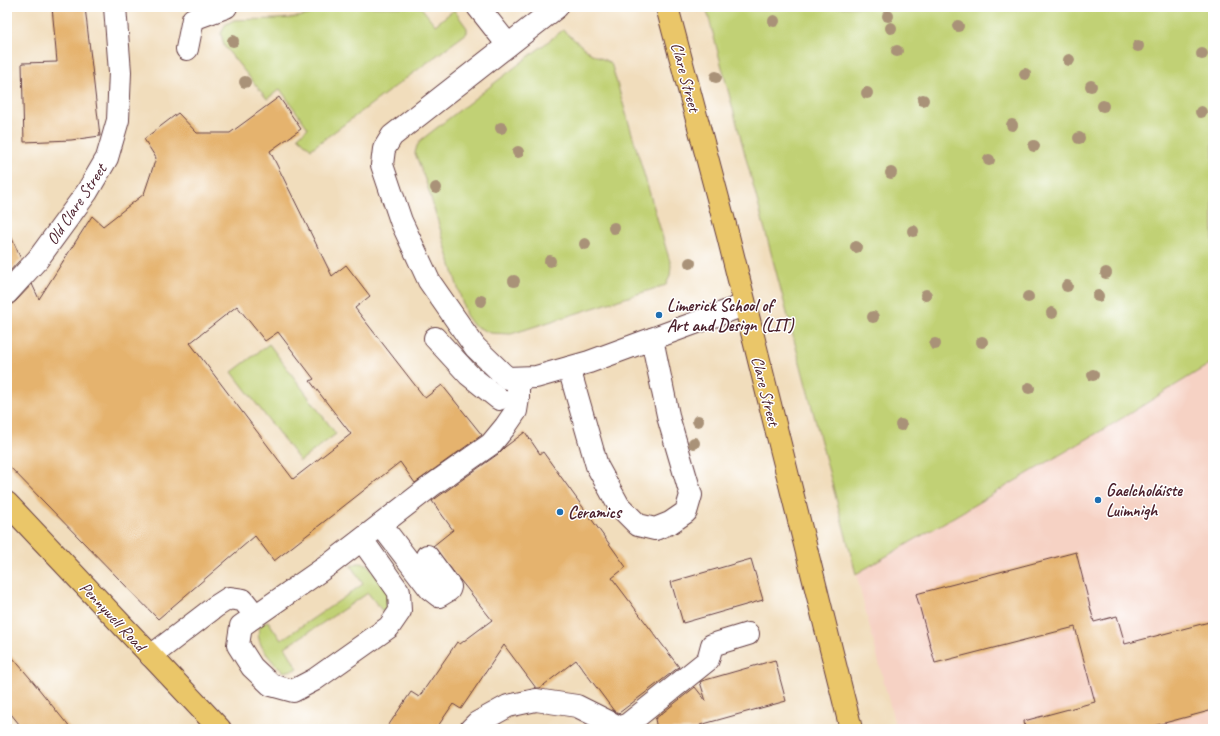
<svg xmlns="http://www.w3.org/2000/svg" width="1220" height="736" font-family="Caveat,sans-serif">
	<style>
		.built { fill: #f6d2c4 }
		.green { fill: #c1d174; stroke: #867850 }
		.building { fill: #e5b36e; fill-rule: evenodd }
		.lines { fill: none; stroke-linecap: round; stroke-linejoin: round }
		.minor-casing { stroke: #633c41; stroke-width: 24 }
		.major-casing { stroke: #633c41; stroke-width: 24 }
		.minor { stroke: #fff; stroke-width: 22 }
		.major { stroke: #eac669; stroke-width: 22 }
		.tree { fill: #a99278 }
		.poi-dot { fill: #1f6fb2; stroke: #fff; stroke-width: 1.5 }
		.labels { text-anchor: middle; stroke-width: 3; stroke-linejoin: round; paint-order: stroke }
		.street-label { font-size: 17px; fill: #4a1f2b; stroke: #fff }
		.poi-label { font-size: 17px; font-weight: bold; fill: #4a1f2b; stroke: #fff; text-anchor: start }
	</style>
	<rect width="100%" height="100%" fill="#fff"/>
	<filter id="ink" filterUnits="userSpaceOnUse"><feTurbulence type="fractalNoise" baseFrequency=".025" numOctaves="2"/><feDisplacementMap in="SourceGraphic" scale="8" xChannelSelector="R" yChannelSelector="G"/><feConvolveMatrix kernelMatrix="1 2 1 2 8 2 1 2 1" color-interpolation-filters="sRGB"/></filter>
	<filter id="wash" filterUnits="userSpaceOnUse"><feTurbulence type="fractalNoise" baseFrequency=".012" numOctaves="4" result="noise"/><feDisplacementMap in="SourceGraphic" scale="16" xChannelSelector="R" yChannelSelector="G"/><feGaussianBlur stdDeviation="0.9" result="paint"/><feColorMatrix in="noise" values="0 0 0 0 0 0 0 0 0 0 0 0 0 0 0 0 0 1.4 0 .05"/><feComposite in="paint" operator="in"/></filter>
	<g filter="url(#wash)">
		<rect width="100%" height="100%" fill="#f1ddbc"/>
		<polygon class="built" points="1213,362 1213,729 896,729 856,574 1111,425"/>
		<g class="green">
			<path d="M327,7H421L435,25L454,10L467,28V33L311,149L298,137L308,128L280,89L267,99L224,46L221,34L225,25L234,20C267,18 298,23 327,7Z"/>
			<polygon points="706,7 1213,7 1213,362 1111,425 856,574"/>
			<polygon points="563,30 590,53 611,63 671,265 670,276 666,285 511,334 490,333 473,325 466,315 427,185 415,153 417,146 421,140"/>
			<polygon points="269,344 336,434 300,461 232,372"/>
			<path d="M358,563L367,564L389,591V606L383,612L368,593L312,630L285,647L298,669L283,672C272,661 251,641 261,625L268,621L281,640L336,603L363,584L351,566Z"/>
		</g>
		<g id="blocks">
			<g class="building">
				<polygon points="52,7 85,7 100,136 71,140 24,142 22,63 57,62"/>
				<path d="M279,97L301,129L270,151L332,276L346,265L370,296L355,308L425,398L442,385L482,435L415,483L400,462L274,561L255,536L158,619L7,464V305H11L16,301L32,284L39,299L92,216L103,226L144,194L156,158L144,139L178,113L197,133H230ZM237,306L265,341L278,332L314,379L310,381L351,434L293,479L190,343Z"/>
				<polygon points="7,227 21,259 7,274"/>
				<polygon points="525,432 540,454 543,452 626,567 612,578 679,667 619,713 614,711 576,660 540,688 536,688 504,645 461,709 453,704 436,729 386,729 411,692 419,697 457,642 460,644 492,620 433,546 453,530 432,501 498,454 505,447"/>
				<polygon points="1076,552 1094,622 1117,616 1125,644 1213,621 1213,710 1142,729 1025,729 1024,721 1095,702 1075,627 935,663 916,594"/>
				<polygon points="751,559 763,600 683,623 671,582"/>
				<polygon points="7,651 30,678 71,729 23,729 7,709"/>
				<polygon points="775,660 786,701 700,725 701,729 657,729 655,719 695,687 706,701 700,682 702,681"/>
			</g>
		</g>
	</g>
	<g filter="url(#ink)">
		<use href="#blocks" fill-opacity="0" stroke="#633c41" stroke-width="1"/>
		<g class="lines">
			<g class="minor-casing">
				<g id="minor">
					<polyline points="478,7 508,45"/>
					<polyline points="557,7 392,136 384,149 382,165 401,221 429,281 475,347 507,378 536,377 589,362 744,305"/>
					<polyline points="187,49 193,19 226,7"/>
					<polyline points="7,293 38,259 87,192 107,158 118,120 120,72 115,7"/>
					<polyline points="435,338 469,375 499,399"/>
					<polyline points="569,368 597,466 619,506 638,525 655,529 670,523 686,512 691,495 669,420 652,339"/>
					<polyline points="381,525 430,589 439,596 449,590 450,587 427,556"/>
					<polyline points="362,540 399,592 400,611 389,627 314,680 293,691 271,685 252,667 238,645 241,626 330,564 431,486 491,444 505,427 516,411 518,398 518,378"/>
					<polyline points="151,656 215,607 229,598 243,600 255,615"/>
					<polyline points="623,728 708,660 712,645 748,634"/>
					<polyline points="471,729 477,723 508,706 536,700 577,706 623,729"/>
				</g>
			</g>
			<g class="major-casing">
				<g id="major">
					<polyline points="667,7 728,236 851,729"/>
					<polyline points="7,503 220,729"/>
				</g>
			</g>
			<use href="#minor" class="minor"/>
			<use href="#major" class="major"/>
		</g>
		<g class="tree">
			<circle cx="888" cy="16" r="6"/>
			<circle cx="774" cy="21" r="6"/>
			<circle cx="958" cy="26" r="6"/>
			<circle cx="891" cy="28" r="6"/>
			<circle cx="233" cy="41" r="6"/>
			<circle cx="1138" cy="46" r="6"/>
			<circle cx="897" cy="51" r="6"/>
			<circle cx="1202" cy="54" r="6"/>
			<circle cx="1069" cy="60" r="6"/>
			<circle cx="1025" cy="74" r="6"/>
			<circle cx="716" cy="77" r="6"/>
			<circle cx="245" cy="82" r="6"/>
			<circle cx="1091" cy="86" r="6"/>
			<circle cx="867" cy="93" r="6"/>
			<circle cx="923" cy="100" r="6"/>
			<circle cx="1103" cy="106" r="6"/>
			<circle cx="1201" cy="112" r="6"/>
			<circle cx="1012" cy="125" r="6"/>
			<circle cx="501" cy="128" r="6"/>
			<circle cx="1079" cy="138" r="6"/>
			<circle cx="1034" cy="146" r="6"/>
			<circle cx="518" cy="152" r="6"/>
			<circle cx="989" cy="160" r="6"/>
			<circle cx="891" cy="173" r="6"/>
			<circle cx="436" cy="188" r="6"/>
			<circle cx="614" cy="228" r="6"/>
			<circle cx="913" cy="231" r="6"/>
			<circle cx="585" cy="244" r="6"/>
			<circle cx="856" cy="247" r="6"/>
			<circle cx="550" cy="261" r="6"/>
			<circle cx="690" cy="263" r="6"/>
			<circle cx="1106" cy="273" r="6"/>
			<circle cx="514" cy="281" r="6"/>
			<circle cx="1067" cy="286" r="6"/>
			<circle cx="926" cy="295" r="6"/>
			<circle cx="1098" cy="296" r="6"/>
			<circle cx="1028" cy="297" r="6"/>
			<circle cx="481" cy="301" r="6"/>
			<circle cx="1052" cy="313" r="6"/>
			<circle cx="873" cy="317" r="6"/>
			<circle cx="982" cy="342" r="6"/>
			<circle cx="935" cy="344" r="6"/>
			<circle cx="1093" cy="375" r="6"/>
			<circle cx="1029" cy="388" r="6"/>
			<circle cx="698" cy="421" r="6"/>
			<circle cx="901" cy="425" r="6"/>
			<circle cx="694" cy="443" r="6"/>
		</g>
	</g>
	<g class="poi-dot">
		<circle cx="659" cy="315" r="4"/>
		<circle cx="1098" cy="500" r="4"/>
		<circle cx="560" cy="512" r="4"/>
	</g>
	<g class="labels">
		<g class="street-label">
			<text transform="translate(686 77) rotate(75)" y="6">Clare Street</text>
			<text transform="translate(76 204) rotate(-56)" y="6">Old Clare Street</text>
			<text transform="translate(766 391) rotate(76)" y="6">Clare Street</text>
			<text transform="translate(113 616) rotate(47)" y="6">Pennywell Road</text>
		</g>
		<g class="poi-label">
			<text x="667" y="311">Limerick School of<tspan x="667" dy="20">Art and Design (LIT)</tspan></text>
			<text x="1106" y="496">Gaelcholáiste<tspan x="1106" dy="20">Luimnigh</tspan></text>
			<text x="568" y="518">Ceramics</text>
		</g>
	</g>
	<rect width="1220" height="736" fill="none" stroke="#fff" stroke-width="24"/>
</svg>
